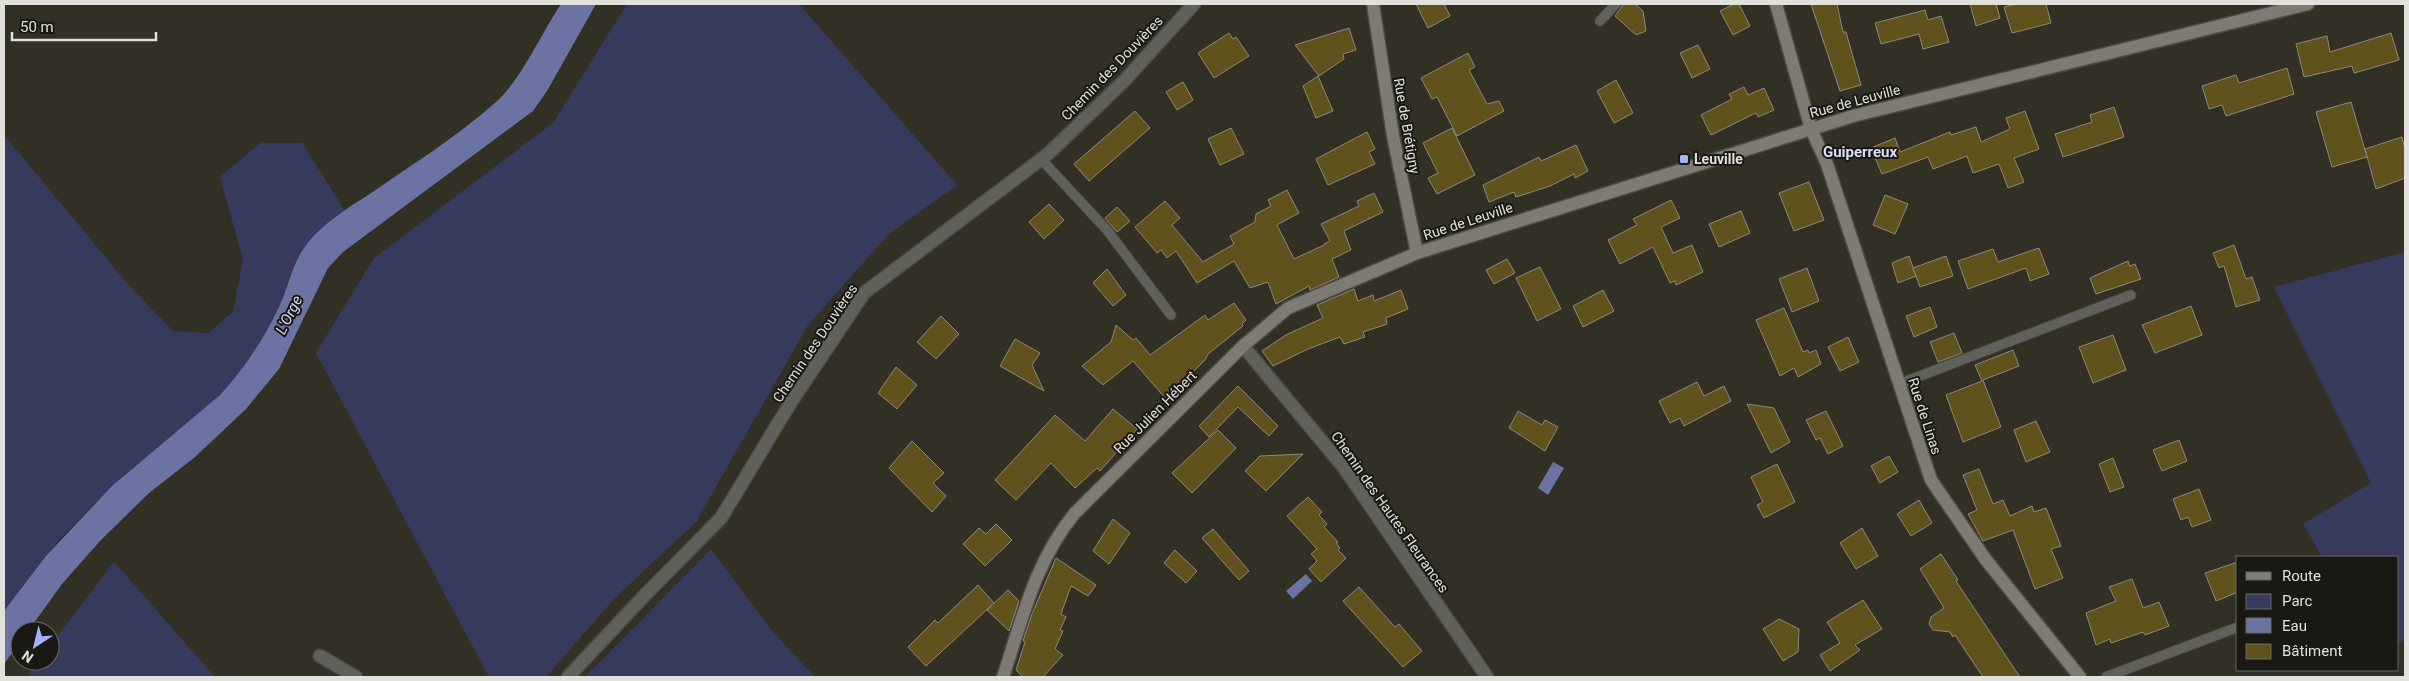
<svg xmlns="http://www.w3.org/2000/svg" width="2409" height="681" font-family="Roboto,sans-serif">
	<style>
		.green { fill: #363b5e }
		.water { fill: #6b73a3 }
		.building { fill: #60521c; stroke: #8c897d }
		.lines { fill: none; stroke-linecap: round; stroke-linejoin: round }
		.lane-casing { stroke: #4e4c42; stroke-width: 11 }
		.street-casing { stroke: #4e4c42; stroke-width: 15 }
		.secondary-casing { stroke: #4e4c42; stroke-width: 15 }
		.lane { stroke: #62605b; stroke-width: 9 }
		.street { stroke: #62605b; stroke-width: 12 }
		.secondary { stroke: #7d7b73; stroke-width: 12 }
		.poi-dot { fill: #a4b1fc; stroke: #191813; stroke-width: 2 }
		.labels { text-anchor: middle; stroke-width: 4; stroke-linejoin: round; paint-order: stroke }
		.street-label { font-size: 14px; fill: #e2e0da; stroke: #191813 }
		.poi-label { font-size: 14px; font-weight: bold; fill: #e2e0da; stroke: #191813; text-anchor: start }
		.neighbourhood-label { font-size: 15px; font-weight: bold; fill: #d9dffc; stroke: #191813 }
		.water-label { font-size: 15px; font-style: italic; fill: #d2d9f7; stroke: #191813 }
	</style>
	<rect width="100%" height="100%" fill="#323025"/>
	<g class="green">
		<polygon points="627,4 799,4 957,185 888,235 808,325 696,522 614,599 546,677 489,677 316,353 374,258 553,123"/>
		<path d="M4,135L127,283L173,331L208,333L233,312L243,259L220,177L260,143H302L345,211C325,225 304,242 294,266C288,279 285,293 280,306C265,338 244,369 220,395L112,486L58,541L4,611Z"/>
		<polygon points="2405,252 2405,639 2398,644 2398,557 2322,557 2303,524 2371,483 2274,287"/>
		<polygon points="711,549 773,632 815,677 585,677"/>
		<polygon points="114,562 215,677 27,677 39,661 50,661 50,646"/>
	</g>
	<g class="water">
		<path d="M561,4H596L547,91L533,111L343,252L328,268L279,369L246,409L195,457L149,493L100,541L62,584L28,631H20V642L4,664V611L46,556L112,486L220,395C244,369 264,339 279,307C289,286 292,263 306,245C323,223 348,208 371,193C413,164 458,136 496,102C521,80 542,32 561,4Z"/>
		<polygon points="1553,462 1564,468 1548,495 1538,488"/>
		<polygon points="1306,574 1312,581 1293,599 1286,591"/>
	</g>
	<g class="building">
		<polygon points="1416,4 1444,4 1450,16 1428,28"/>
		<polygon points="1624,4 1635,4 1643,11 1646,31 1636,35 1615,16"/>
		<polygon points="1734,4 1739,4 1750,26 1733,35 1720,11"/>
		<polygon points="1811,4 1837,4 1843,32 1846,32 1861,85 1840,91"/>
		<polygon points="1970,4 1996,4 2000,18 1976,26"/>
		<polygon points="2016,4 2046,4 2051,23 2012,33 2004,7"/>
		<polygon points="1925,10 1928,20 1941,16 1949,42 1923,49 1919,34 1881,44 1875,23"/>
		<polygon points="1349,28 1356,50 1343,54 1344,59 1319,76 1295,45"/>
		<polygon points="1229,33 1233,39 1236,37 1249,56 1214,78 1198,53"/>
		<polygon points="2391,33 2399,60 2354,73 2352,66 2304,77 2296,44 2327,36 2330,52"/>
		<polygon points="1698,45 1710,69 1692,78 1680,53"/>
		<polygon points="1468,53 1475,67 1469,70 1487,104 1499,101 1504,111 1457,136 1437,97 1432,99 1421,78"/>
		<polygon points="2287,68 2294,94 2226,116 2222,105 2209,109 2202,86 2236,75 2239,83"/>
		<polygon points="1318,76 1333,111 1316,118 1303,86"/>
		<polygon points="1616,80 1633,113 1614,123 1597,91"/>
		<polygon points="1183,82 1193,100 1177,110 1166,92"/>
		<polygon points="1744,87 1748,95 1764,88 1774,110 1758,117 1756,113 1711,135 1701,115 1732,99 1729,94"/>
		<polygon points="2351,102 2367,157 2332,167 2316,112"/>
		<polygon points="2114,107 2124,137 2063,157 2055,134 2092,122 2090,115"/>
		<polygon points="1135,111 1150,128 1089,181 1074,164"/>
		<polygon points="2025,111 2039,149 2014,158 2024,182 2008,188 1999,164 1973,173 1967,156 1933,169 1928,157 1882,174 1871,148 1895,138 1900,152 1950,132 1951,135 1976,127 1981,142 2010,129 2006,118"/>
		<polygon points="1231,128 1244,154 1220,165 1208,139"/>
		<polygon points="1452,128 1475,175 1437,194 1428,178 1438,173 1423,143"/>
		<polygon points="1367,132 1375,149 1369,152 1375,164 1328,185 1316,159"/>
		<polygon points="2402,137 2405,149 2405,178 2376,189 2365,149"/>
		<polygon points="1576,145 1588,171 1575,178 1574,174 1550,186 1516,197 1514,192 1489,202 1483,185 1539,157 1541,161"/>
		<polygon points="1809,182 1824,220 1794,231 1779,193"/>
		<polygon points="1287,190 1299,213 1277,225 1294,259 1324,245 1324,244 1330,241 1321,224 1359,206 1357,201 1374,193 1383,212 1344,231 1351,250 1332,259 1339,277 1310,290 1309,286 1276,304 1268,282 1250,288 1234,261 1197,283 1176,251 1167,258 1161,250 1157,253 1135,227 1165,201 1180,218 1172,225 1203,262 1234,244 1230,236 1255,222 1256,214 1271,206 1268,200"/>
		<polygon points="1885,195 1908,204 1895,234 1873,225"/>
		<polygon points="1671,200 1680,218 1661,227 1673,253 1692,245 1703,272 1676,285 1675,281 1670,283 1653,247 1620,264 1608,240 1637,225 1633,219"/>
		<polygon points="1049,204 1064,220 1044,239 1029,222"/>
		<polygon points="1117,207 1130,221 1117,232 1105,218"/>
		<polygon points="1741,211 1750,233 1719,247 1709,224"/>
		<polygon points="2234,245 2246,279 2252,277 2260,300 2236,307 2224,266 2219,268 2213,253"/>
		<polygon points="2039,248 2049,274 2030,281 2026,268 1968,289 1958,261 1993,249 1998,262"/>
		<polygon points="1909,256 1916,276 1898,283 1892,263"/>
		<polygon points="1946,256 1953,276 1920,287 1913,268"/>
		<polygon points="1507,259 1515,273 1494,284 1486,270"/>
		<polygon points="2128,261 2130,266 2135,264 2141,279 2096,294 2090,278"/>
		<polygon points="1540,267 1561,309 1537,321 1516,278"/>
		<polygon points="1807,268 1819,301 1792,312 1779,279"/>
		<polygon points="1107,269 1126,295 1113,306 1093,283"/>
		<polygon points="1354,289 1358,301 1373,295 1374,301 1401,290 1408,309 1386,318 1387,324 1363,332 1365,337 1344,344 1340,337 1308,349 1273,366 1262,351 1286,335 1323,318 1317,305"/>
		<polygon points="1603,290 1614,311 1583,327 1573,306"/>
		<polygon points="1234,303 1246,320 1242,324 1243,326 1208,354 1205,360 1166,399 1133,361 1103,385 1082,366 1111,342 1116,325 1133,340 1136,338 1150,355 1205,315 1208,320"/>
		<polygon points="2191,306 2202,335 2155,353 2142,325"/>
		<polygon points="1930,307 1937,327 1914,337 1906,316"/>
		<polygon points="1784,308 1803,352 1808,350 1809,353 1816,350 1821,364 1798,377 1794,368 1780,376 1756,320"/>
		<polygon points="941,316 959,334 936,359 917,342"/>
		<polygon points="1954,333 1962,353 1938,362 1930,342"/>
		<polygon points="2113,335 2126,370 2093,383 2079,347"/>
		<polygon points="1848,337 1859,362 1840,371 1828,347"/>
		<polygon points="1015,339 1040,353 1032,365 1044,391 1000,366"/>
		<polygon points="2013,350 2019,366 1983,380 2001,427 1963,442 1946,395 1982,381 1975,365"/>
		<polygon points="896,367 917,385 897,409 878,393"/>
		<polygon points="1697,382 1704,396 1724,386 1731,401 1684,426 1680,418 1670,423 1659,401"/>
		<polygon points="1238,386 1278,426 1269,436 1238,407 1209,437 1199,426"/>
		<polygon points="1747,404 1774,408 1790,442 1771,453"/>
		<polygon points="1113,409 1137,429 1100,471 1097,468 1075,488 1051,463 1016,500 995,480 1055,415 1085,441"/>
		<polygon points="1518,411 1542,425 1545,420 1558,427 1545,451 1509,428"/>
		<polygon points="1826,411 1843,446 1828,454 1820,438 1816,440 1806,420"/>
		<polygon points="2036,421 2050,452 2026,462 2014,430"/>
		<polygon points="1218,430 1236,448 1192,493 1172,473"/>
		<polygon points="2179,440 2187,461 2162,471 2153,450"/>
		<polygon points="912,441 944,473 933,483 946,496 932,512 889,468"/>
		<polygon points="1303,454 1266,491 1245,471 1260,456"/>
		<polygon points="1889,456 1898,472 1880,483 1871,466"/>
		<polygon points="2113,458 2124,487 2110,492 2099,464"/>
		<polygon points="1777,464 1795,502 1764,518 1757,505 1763,502 1751,477"/>
		<polygon points="1979,469 1993,504 2003,500 2010,516 2032,506 2034,512 2046,508 2061,546 2051,549 2063,578 2035,589 2013,530 1983,541 1968,514 1977,510 1963,475"/>
		<polygon points="2199,489 2211,520 2192,527 2188,517 2181,520 2173,499"/>
		<polygon points="1308,497 1322,512 1319,515 1327,524 1324,527 1338,542 1336,543 1340,548 1338,550 1346,558 1321,582 1309,569 1317,561 1311,554 1317,549 1287,516"/>
		<polygon points="1919,500 1932,523 1911,536 1897,514"/>
		<polygon points="1113,519 1130,533 1109,564 1093,551"/>
		<polygon points="996,524 1012,540 985,566 963,544 979,528 986,534"/>
		<polygon points="1862,528 1878,556 1856,569 1840,543"/>
		<polygon points="1213,529 1249,571 1239,580 1202,538"/>
		<polygon points="1175,550 1197,571 1186,583 1164,563"/>
		<polygon points="1941,554 1958,580 1956,581 2020,677 1983,677 1955,635 1953,637 1950,632 1933,630 1929,624 1931,617 1944,608 1920,569"/>
		<polygon points="1056,558 1096,585 1088,596 1071,586 1061,614 1066,617 1060,630 1063,631 1055,649 1063,655 1043,677 1023,677 1016,670 1025,642 1023,641 1032,614"/>
		<polygon points="2238,562 2238,592 2216,601 2205,573"/>
		<polygon points="2132,579 2143,608 2159,602 2169,626 2145,635 2143,632 2111,643 2110,639 2096,645 2086,613 2116,601 2109,587"/>
		<polygon points="978,585 994,603 926,666 908,647 935,620 938,623"/>
		<polygon points="1359,587 1395,627 1399,624 1422,651 1403,667 1343,601"/>
		<polygon points="1008,590 1019,601 1009,631 987,610"/>
		<polygon points="1863,600 1882,629 1855,645 1860,650 1830,671 1820,655 1840,643 1827,622"/>
		<polygon points="1779,619 1799,629 1798,652 1783,661 1763,629"/>
	</g>
	<g class="lines">
		<g class="lane-casing">
			<g id="lane">
				<polyline points="1600,21 1616,4"/>
				<polyline points="1041,159 1107,230 1171,315"/>
				<polyline points="1899,384 2131,295"/>
				<polyline points="2106,677 2238,627"/>
			</g>
		</g>
		<g class="street-casing">
			<g id="street">
				<polyline points="1243,346 1345,469 1487,677"/>
				<polyline points="320,656 356,677"/>
				<polyline points="568,677 644,596 721,518 791,402 864,293 1048,154 1124,81 1194,4"/>
			</g>
		</g>
		<g class="secondary-casing">
			<g id="secondary">
				<polyline points="1373,4 1393,136 1417,253"/>
				<polyline points="1776,4 1811,129 1827,164 1931,480 1986,560 2080,677"/>
				<path d="M1003,677C1022,620 1035,561 1075,513L1243,346L1288,308L1417,253L1853,116L2308,4"/>
			</g>
		</g>
		<use href="#lane" class="lane"/>
		<use href="#street" class="street"/>
		<use href="#secondary" class="secondary"/>
	</g>
	<rect class="poi-dot" x="1679" y="154" width="10" height="10" rx="2.5"/>
	<g class="labels">
		<g class="street-label">
			<text transform="translate(1112 68) rotate(-46)" y="5">Chemin des Douvières</text>
			<text transform="translate(1855 101) rotate(-15)" y="5">Rue de Leuville</text>
			<text transform="translate(1407 126) rotate(80)" y="5">Rue de Brétigny</text>
			<text transform="translate(1468 221) rotate(-18)" y="5">Rue de Leuville</text>
			<text transform="translate(815 343) rotate(-56)" y="5">Chemin des Douvières</text>
			<text transform="translate(1155 412) rotate(-45)" y="5">Rue Julien Hébert</text>
			<text transform="translate(1925 416) rotate(72)" y="5">Rue de Linas</text>
			<text transform="translate(1390 512) rotate(55)" y="5">Chemin des Hautes Fleurances</text>
		</g>
		<g class="poi-label">
			<text x="1694" y="164">Leuville</text>
		</g>
		<g class="neighbourhood-label">
			<text x="1860" y="157">Guiperreux</text>
		</g>
		<g class="water-label">
			<text transform="translate(289 315) rotate(-63)" y="5">L'Orge</text>
		</g>
	</g>
	<rect width="2409" height="681" fill="none" stroke="#e2e0da" stroke-width="10"/>
	<rect x="2236" y="556" width="162" height="115" fill="#191813" stroke="#696863"/>
	<rect x="2246" y="572" width="25" height="8" fill="#7d7b73" stroke="#696863"/>
	<text x="2282" y="581" font-size="15" fill="#e2e0da">Route</text>
	<rect x="2246" y="594" width="25" height="15" fill="#363b5e" stroke="#696863"/>
	<text x="2282" y="606" font-size="15" fill="#e2e0da">Parc</text>
	<rect x="2246" y="618" width="25" height="15" fill="#6b73a3" stroke="#696863"/>
	<text x="2282" y="631" font-size="15" fill="#e2e0da">Eau</text>
	<rect x="2246" y="644" width="25" height="15" fill="#60521c" stroke="#696863"/>
	<text x="2282" y="656" font-size="15" fill="#e2e0da">Bâtiment</text>
	<g transform="translate(35 646) rotate(215)"><circle r="24" fill="#191813" stroke="#696863"/>
	<path d="M0-4L9 19L0 12L-9 19Z" fill="#a4b1fc"/>
	<text y="-8" font-size="14" font-weight="bold" text-anchor="middle" fill="#e2e0da">N</text>
	</g>
	<path d="M12 32v8h144v-8" fill="none" stroke="#e2e0da" stroke-width="2.5"/>
	<text x="20" y="32" font-size="15" fill="#e2e0da" stroke="#191813" stroke-width="4" paint-order="stroke">50 m</text>
</svg>
